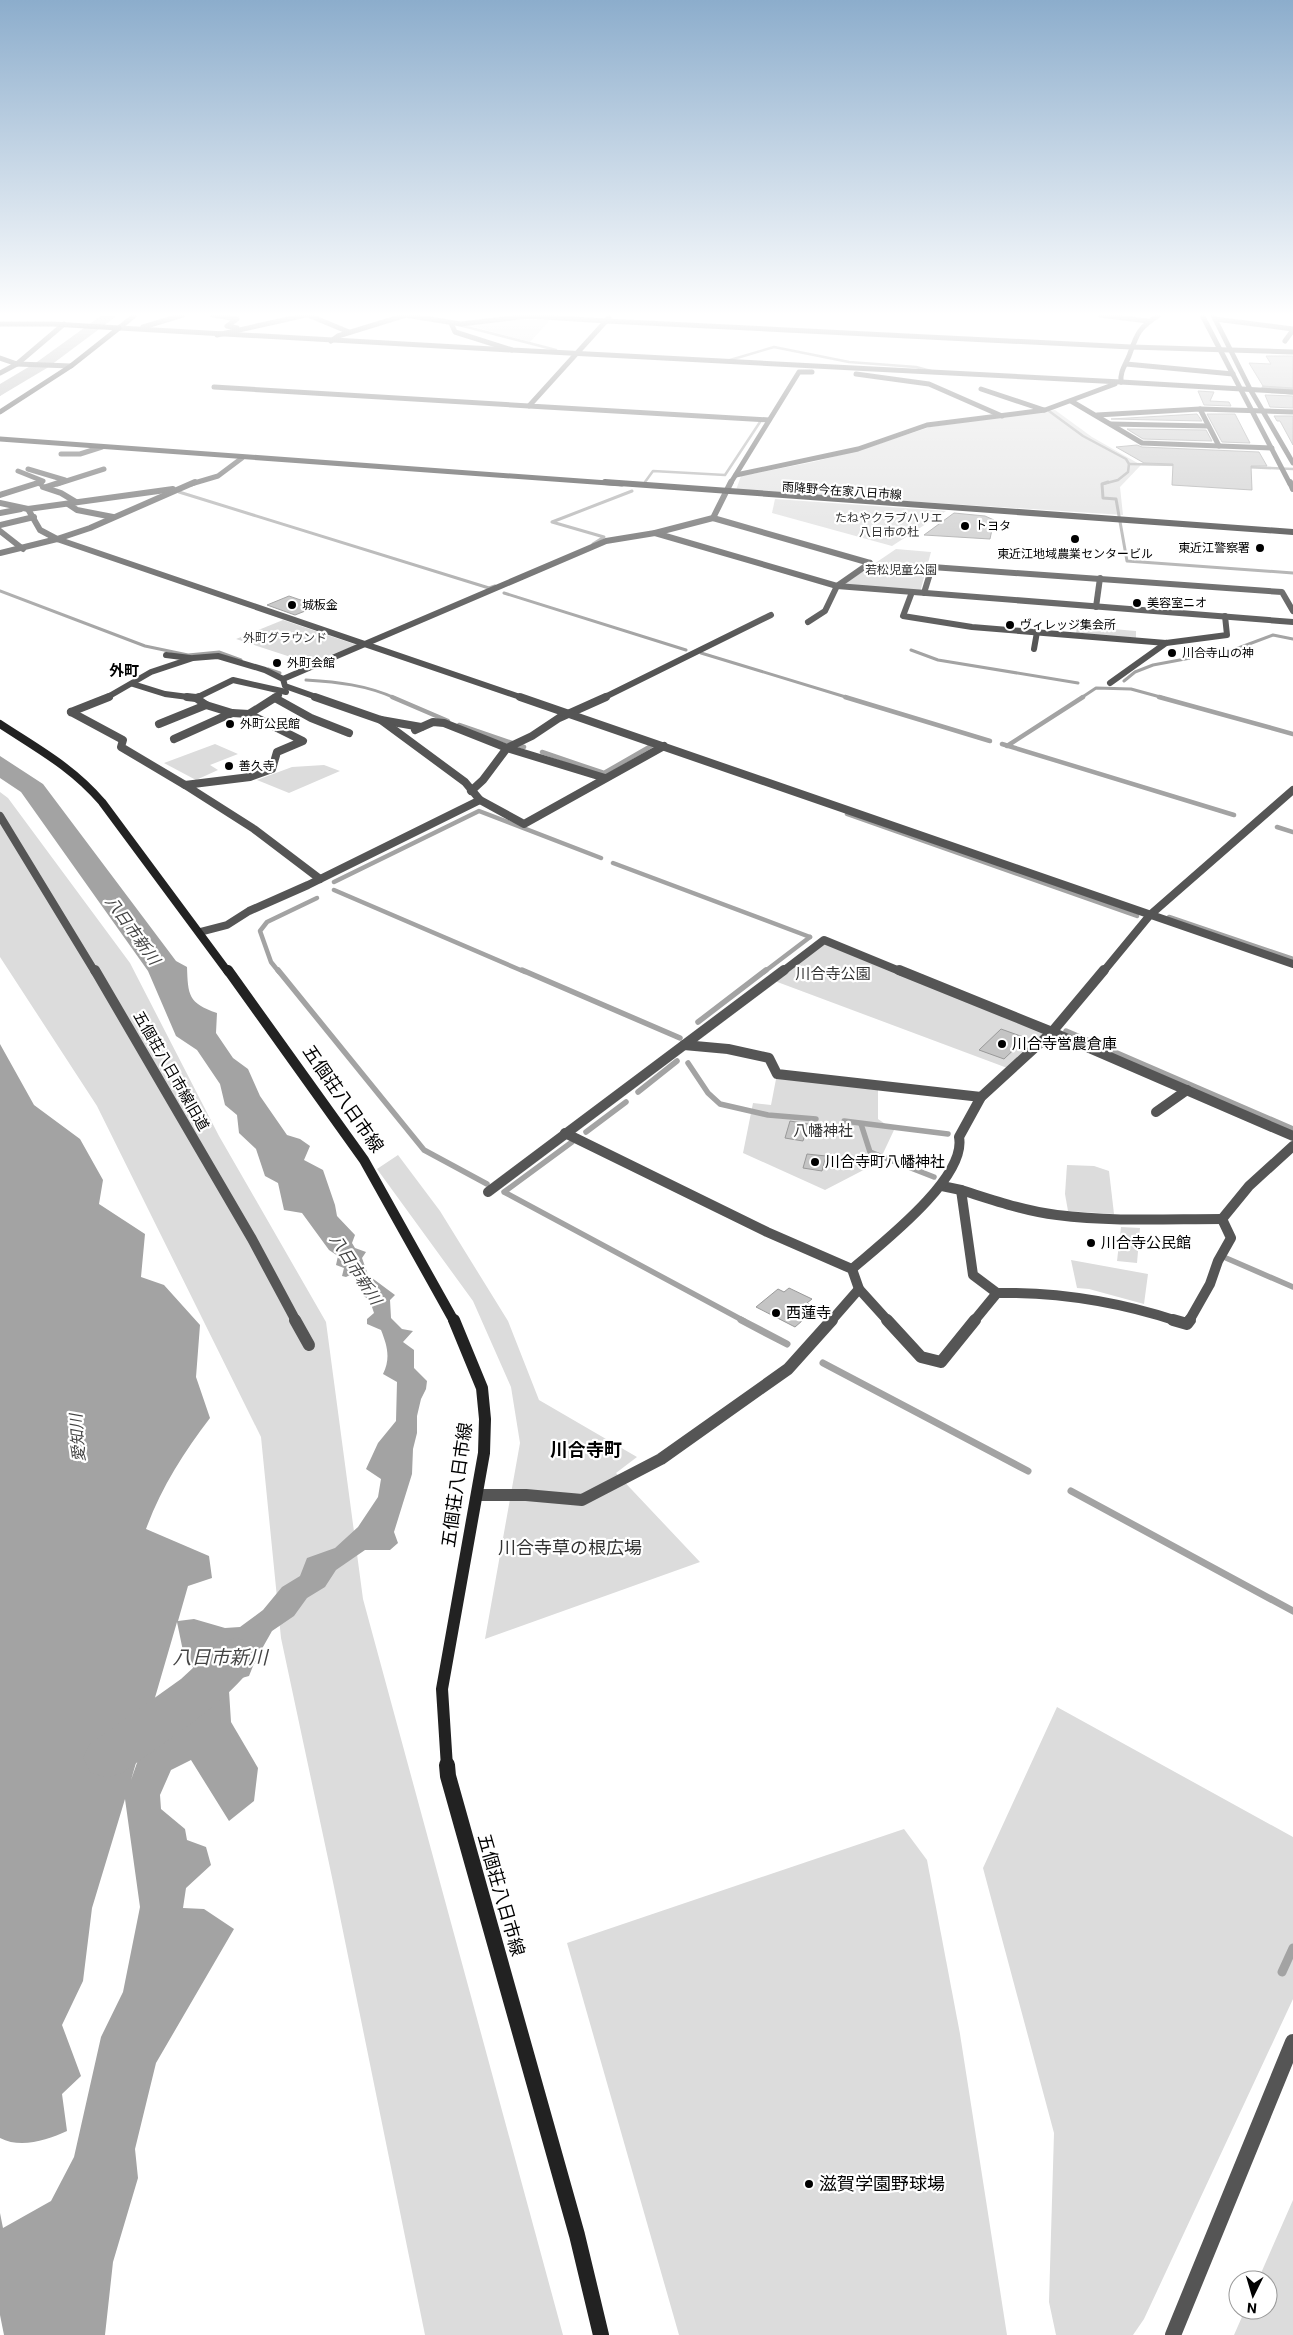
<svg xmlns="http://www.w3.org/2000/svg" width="1293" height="2335" font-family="Roboto,'Noto Sans JP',sans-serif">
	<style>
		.green { fill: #dcdcdc }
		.water { fill: #a3a3a3; fill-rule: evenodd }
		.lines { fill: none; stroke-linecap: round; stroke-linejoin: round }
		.stream-far5 { stroke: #a3a3a3; stroke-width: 2.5 }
		.stream-far4 { stroke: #a3a3a3; stroke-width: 3 }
		.stream-far3 { stroke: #a3a3a3; stroke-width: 4.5 }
		.stream-far2 { stroke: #a3a3a3; stroke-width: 5.5 }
		.stream-far1 { stroke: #a3a3a3; stroke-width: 7 }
		.stream { stroke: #a3a3a3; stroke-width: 9 }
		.river { fill: #a3a3a3; fill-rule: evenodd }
		.building { fill: #c4c4c4; stroke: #999 }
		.minor-far4 { stroke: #555; stroke-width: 5 }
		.minor-far3 { stroke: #555; stroke-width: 6 }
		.minor-far2 { stroke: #555; stroke-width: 8 }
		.minor-far1 { stroke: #555; stroke-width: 10 }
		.minor { stroke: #555; stroke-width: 12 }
		.tertiary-far3 { stroke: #555; stroke-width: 5 }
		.tertiary-far2 { stroke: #555; stroke-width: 6 }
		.tertiary-far1 { stroke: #555; stroke-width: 8 }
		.tertiary { stroke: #555; stroke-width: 16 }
		.secondary-far5 { stroke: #222; stroke-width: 5 }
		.secondary-far4 { stroke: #222; stroke-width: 6 }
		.secondary-far3 { stroke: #222; stroke-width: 8 }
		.secondary-far2 { stroke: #222; stroke-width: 10 }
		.secondary-far1 { stroke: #222; stroke-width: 12 }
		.secondary { stroke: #222; stroke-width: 16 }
		.poi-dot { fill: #000; stroke: #fff; stroke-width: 2 }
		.labels { text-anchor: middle; stroke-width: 4.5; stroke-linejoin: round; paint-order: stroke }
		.far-street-label { font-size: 12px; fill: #000; stroke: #fff }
		.far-park-label { font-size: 12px; fill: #333; stroke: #fff }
		.far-poi-label { font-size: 12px; fill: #000; stroke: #fff; text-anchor: start }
		.far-quarter-label { font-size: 15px; font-weight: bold; fill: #000; stroke: #fff }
		.park-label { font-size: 15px; fill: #333; stroke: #fff }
		.poi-label { font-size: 15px; fill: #000; stroke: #fff; text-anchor: start }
		.street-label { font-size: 15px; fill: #000; stroke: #fff }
		.water-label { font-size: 16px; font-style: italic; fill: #444; stroke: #fff }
		.near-street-label { font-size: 18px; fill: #000; stroke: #fff }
		.quarter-label { font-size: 18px; font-weight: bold; fill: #000; stroke: #fff }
		.near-park-label { font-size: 18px; fill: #333; stroke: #fff }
		.near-poi-label { font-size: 18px; fill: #000; stroke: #fff; text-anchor: start }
		.near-water-label { font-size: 19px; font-style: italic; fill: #444; stroke: #fff }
	</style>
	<rect width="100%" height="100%" fill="#fff"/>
	<g class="green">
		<polygon points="521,319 550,320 530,342 467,325"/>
		<polygon points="1055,410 1092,437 1141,465 1120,487 1123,515 736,490 741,476 813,462 860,450 930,427"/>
		<polygon points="775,499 946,511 892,546 772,513"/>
		<polygon points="896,549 931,552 920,592 843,585"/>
		<polygon points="283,620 357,645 309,663 236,639"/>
		<polygon points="1077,626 1136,631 1136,638 1076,634"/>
		<polygon points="215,744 238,754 210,765 218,770 196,780 164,763"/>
		<polygon points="324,765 340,771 289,793 257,780 292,767"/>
		<polygon points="0,792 8,798 130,963 219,1136 326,1322 363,1599 563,2335 425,2335 333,1882 281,1638 261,1437 97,1106 0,957"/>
		<polygon points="824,940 1052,1032 1010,1069 772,980"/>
		<polygon points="777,1074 878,1081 878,1119 894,1130 879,1162 825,1190 743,1153 753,1103 771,1105"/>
		<polygon points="398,1155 440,1211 508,1321 539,1400 637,1457 616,1473 700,1562 485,1639 520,1443 511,1387 473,1301 377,1169"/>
		<polygon points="1067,1165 1094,1166 1109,1171 1114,1214 1068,1211 1065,1194"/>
		<polygon points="1121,1227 1140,1228 1137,1263 1117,1261"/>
		<polygon points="1071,1260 1148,1274 1144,1304 1089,1289 1077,1288"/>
		<polygon points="1057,1707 1293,1837 1293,1999 1144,2319 1133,2335 1056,2335 1049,2302 1054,2133 983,1868"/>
		<polygon points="904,1829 927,1860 960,2034 1007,2335 679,2335 567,1943"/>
		<polygon points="1293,2200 1293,2335 1234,2335 1245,2310 1268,2310 1268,2280 1258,2280"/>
	</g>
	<g class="water">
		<polygon points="105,315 115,315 0,396 0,385 40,362"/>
		<path d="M0,756L43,784L176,961L187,967C188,995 188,1003 217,1013L216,1033L233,1058L248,1069L260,1096L287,1135L300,1139L310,1146L304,1160L323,1170L335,1205L337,1216L355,1235L352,1243L355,1248L366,1252L362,1258L368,1275L395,1295L390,1300L391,1318L402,1329L413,1331L403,1342L414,1350V1368L427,1381L426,1389L421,1399L417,1416V1433L413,1449L412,1474L394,1532L398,1543L390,1550H365L336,1570L325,1587L307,1598L294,1616L272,1631L255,1661L249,1676L238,1679L229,1691L231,1722L258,1768L254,1801L229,1821L191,1760L171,1770L160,1795L161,1809L185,1829L187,1840L206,1847L211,1865L186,1888L183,1908L204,1909L234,1929L156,2063L135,2149L138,2178L113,2262L105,2335H4L0,2315V2213L3,2228L51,2201L74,2157L101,2037L123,1992L140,1907L125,1799L92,1908L83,1981L62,2025L81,2076L62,2094L67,2131C47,2140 21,2149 0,2138V1044L34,1105L80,1139L103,1180L99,1204L145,1234L141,1277L164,1285L200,1325L196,1377L210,1418C184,1452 161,1488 146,1529L209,1556L212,1578L188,1586L178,1621L194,1619L225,1628L240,1627L263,1610L282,1587L300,1576L307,1558L335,1548L358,1527L378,1497L381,1479L366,1469L378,1443L396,1421L397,1382L383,1374C391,1358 387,1345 381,1330L367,1324V1319L374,1313L370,1301L364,1296L362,1281L352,1274L346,1277L342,1276L344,1268L336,1265L338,1256L329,1250L302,1213L284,1210L278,1183L265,1176L256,1149L239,1133L237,1115L225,1105L220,1084L197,1050L176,1036L148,971L21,792L0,778ZM177,1622L183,1651L197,1674L188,1687L228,1692L207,1701L187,1725L139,1757L131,1780Z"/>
	</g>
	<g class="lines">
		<g class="stream-far5">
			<polyline points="459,325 556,350"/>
			<polyline points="730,360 774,347 849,362 916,367 931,371"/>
			<polyline points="1049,411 1083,436 1126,459 1129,464 1128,472 1118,480 1103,484"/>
			<polyline points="1129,464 1178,465"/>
			<polyline points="1245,467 1293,469"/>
			<polyline points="645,482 653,471 725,475 760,422"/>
		</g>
		<g class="stream-far4">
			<polyline points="1108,482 1102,484 1103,498 1116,499 1127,561 1293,573"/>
			<polyline points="179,492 489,588 495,586"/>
			<polyline points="593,544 604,537 552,522 632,491"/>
			<polyline points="0,591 145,646 188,655 219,652 241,660"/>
			<polyline points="504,593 686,650"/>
			<polyline points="911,650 938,660 1078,683"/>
			<polyline points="701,653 849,698"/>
			<polyline points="268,669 280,673"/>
			<path d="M306,680C338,682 366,685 395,698"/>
			<polyline points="1124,681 1135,672 1153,665 1233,650 1273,635 1293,639"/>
			<polyline points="1081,698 1096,688 1131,689 1164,698"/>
		</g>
		<g class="stream-far3">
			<polyline points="392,697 448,721"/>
			<polyline points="845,697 990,741"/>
			<polyline points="1159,697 1293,734"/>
			<polyline points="459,725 524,747"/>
			<polyline points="1002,744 1234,815"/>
			<polyline points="1007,746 1083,697"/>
			<polyline points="542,752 604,773 651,746"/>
			<polyline points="847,814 1137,916"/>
			<polyline points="1277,827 1293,832"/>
			<polyline points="613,863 810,937"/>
			<polyline points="334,882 479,811 601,858"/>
			<polyline points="334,890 525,972"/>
			<polyline points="1169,917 1293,959"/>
			<polyline points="279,972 271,962 260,931 267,922 317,898"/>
			<polyline points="764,972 810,937"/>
		</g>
		<g class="stream-far2">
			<polyline points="278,970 424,1150 487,1184"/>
			<polyline points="522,970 680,1038"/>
			<polyline points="698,1022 766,970"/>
			<polyline points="1066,1031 1293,1129"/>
			<polyline points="688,1063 708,1093 720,1104 768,1115 816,1119"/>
			<polyline points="638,1092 677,1061"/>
			<polyline points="844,1121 948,1134"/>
			<polyline points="861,1124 870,1152 934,1177"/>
			<polyline points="586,1132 626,1102"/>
			<polyline points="572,1142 504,1192 744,1321"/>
			<polyline points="1226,1258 1293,1287"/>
		</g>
		<g class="stream-far1">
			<polyline points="741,1320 787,1344"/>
			<polyline points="823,1363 1028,1471"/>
			<polyline points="1071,1491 1293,1611"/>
		</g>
		<polyline class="stream" points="1282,1972 1293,1948"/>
		<g class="river">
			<polygon points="102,315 118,315 47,368 0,396 0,384 37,362"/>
			<polygon points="1269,383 1293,385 1293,395 1263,391 1261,388 1263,385"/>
			<path d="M236,1638L252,1643L259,1656C238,1696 161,1744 124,1772L107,1778L90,1772L83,1758L90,1744L181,1679L220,1643Z"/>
		</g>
	</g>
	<g class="building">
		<polygon points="1266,356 1293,356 1293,388 1263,386 1249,363 1271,364"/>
		<polygon points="1198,391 1214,392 1210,401 1229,402 1231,406 1204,405"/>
		<polygon points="1265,395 1293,396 1293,408 1270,407"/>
		<polygon points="1197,414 1202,421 1111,419"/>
		<polygon points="1207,414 1235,414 1250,443 1222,442"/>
		<polygon points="1274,416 1293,416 1293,445 1280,421 1277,421"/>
		<polygon points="1127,429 1206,430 1212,441 1143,439"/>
		<polygon points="1137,445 1142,447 1259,452 1267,466 1251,466 1252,490 1172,485 1173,464 1144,463 1116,447"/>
		<polygon points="954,513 985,516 994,520 990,539 924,535"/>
		<polygon points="289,596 318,606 295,615 267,605"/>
		<polygon points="1001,1029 1026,1038 1004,1059 979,1050"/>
		<polygon points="790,1121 808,1124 803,1141 785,1138"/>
		<polygon points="807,1154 826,1156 822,1171 803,1168"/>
		<polygon points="789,1288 812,1299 807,1303 817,1308 795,1327 756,1307 778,1289 784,1292"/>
	</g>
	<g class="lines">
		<g class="minor-far4">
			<polyline points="213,315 237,319 227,326 237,328"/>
			<polyline points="308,315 349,332"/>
			<polyline points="405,315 461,324 528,316 606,321 609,317"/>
			<polyline points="1100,315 1147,321"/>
			<polyline points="1215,319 1293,329"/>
			<polyline points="451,323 455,332 512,350 1121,382"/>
			<polyline points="143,327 183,315"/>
			<polyline points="217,335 306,315"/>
			<polyline points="331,341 338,336 406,315"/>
			<polyline points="1285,341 1293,330"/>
			<polyline points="0,358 17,364 71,366"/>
			<polyline points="1126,364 1233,374"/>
			<polyline points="0,373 17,364 64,324"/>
			<polyline points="856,374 929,384 1002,416"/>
			<path d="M1121,382C1120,371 1125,366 1129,356C1137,334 1138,328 1159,315"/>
			<polyline points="214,387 529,406"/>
			<polyline points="981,389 1044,410"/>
			<polyline points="1071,401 1142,443 1272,448"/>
			<polyline points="1200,409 1219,446"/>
			<polyline points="1097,415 1200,409 1293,412"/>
			<polyline points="769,420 529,406 606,321 1131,347 1293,352"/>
			<polyline points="1111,424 1208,426"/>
			<polyline points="61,454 80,454 102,447"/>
			<polyline points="28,469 65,480"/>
			<polyline points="18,471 43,481 40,484"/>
			<polyline points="736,475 858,449 927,425 1045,410 1115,384"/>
			<polyline points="57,484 104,469"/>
			<polyline points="191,484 218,476 242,458"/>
			<polyline points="730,484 799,372 812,372"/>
		</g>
		<g class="minor-far3">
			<polyline points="43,487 61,493 76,502"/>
			<polyline points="46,487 61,482"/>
			<polyline points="0,495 41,482"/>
			<polyline points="0,503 28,509 40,530 57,539"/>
			<polyline points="68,504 77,510 113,517"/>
			<polyline points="28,509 173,489"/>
			<polyline points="0,513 21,509"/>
			<polyline points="713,518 731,482"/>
			<polyline points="0,525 34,517"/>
			<polyline points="0,531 23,549"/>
			<polyline points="0,553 57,539 90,528 195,482"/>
			<polyline points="912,592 903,616 972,627 1166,643 1227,635 1225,616"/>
			<polyline points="924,593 932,567 1282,592 1293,611"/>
			<polyline points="1096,607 1100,578"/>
			<polyline points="808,622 825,611 837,586 870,563"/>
			<polyline points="1034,649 1037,632"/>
			<polyline points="166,655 190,658"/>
			<polyline points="283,679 606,541 655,533 713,518 870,563"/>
			<polyline points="1110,683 1166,643"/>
			<polyline points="133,684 165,694 196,698"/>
			<polyline points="106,698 151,672 193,658 218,656 265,670 283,679 285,686 319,698"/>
			<polyline points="196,698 233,680 286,692"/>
			<polyline points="274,698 279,695"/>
			<polyline points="603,698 771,615"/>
		</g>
		<g class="minor-far2">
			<polyline points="187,697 196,698"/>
			<polyline points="315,697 381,720 421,727"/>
			<polyline points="275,698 311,718 349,733"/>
			<polyline points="71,712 109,697"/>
			<polyline points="71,712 123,740 121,747 185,785"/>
			<polyline points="232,713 249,714 303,741 277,752 272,769 250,777 185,785 254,829 320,879"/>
			<polyline points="249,714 276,697"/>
			<polyline points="159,724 206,705"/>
			<polyline points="415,730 433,722 444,723 507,748 605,778"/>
			<polyline points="174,739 232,713 206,705 196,698 199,697"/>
			<polyline points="471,791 483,780 507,748 532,736 559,718 606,697"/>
			<polyline points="480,800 524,824 664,746"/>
			<polyline points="0,816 95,972"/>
			<polyline points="200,932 227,925 249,911 308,885 480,800 465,782 381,720"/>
			<polyline points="782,972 824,940 902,972"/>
			<polyline points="1103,972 1150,915 1293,790"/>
		</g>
		<g class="minor-far1">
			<polyline points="95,970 252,1239 296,1321"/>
			<polyline points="899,970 1052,1032 1293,1136"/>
			<polyline points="684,1045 728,1049 769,1058 777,1074 981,1097"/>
			<polyline points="1156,1112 1187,1090"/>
			<polyline points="565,1133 767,1232 852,1269 859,1289 888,1321"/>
			<polyline points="942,1186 961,1190"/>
			<polyline points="488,1192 784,970"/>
			<path d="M852,1269C881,1244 967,1178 959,1137L981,1097L1052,1032L1104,970"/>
			<path d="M997,1293L973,1275L961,1190C993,1200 1024,1211 1057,1215C1112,1222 1167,1219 1222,1219"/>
			<polyline points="831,1321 859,1289"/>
			<path d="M974,1321L997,1293C1059,1292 1119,1302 1177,1321"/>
			<polyline points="1189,1321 1210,1284 1218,1261 1231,1238 1222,1219 1249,1186 1293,1146"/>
		</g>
		<g class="minor">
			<polyline points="295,1320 309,1345"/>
			<polyline points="887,1320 921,1357 941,1362 975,1320"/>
			<polyline points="1173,1320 1187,1324 1190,1320"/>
			<polyline points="477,1495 526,1495 582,1500 661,1459 788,1369 832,1320"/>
		</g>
		<g class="tertiary-far3">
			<polyline points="1202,315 1290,484"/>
			<polyline points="1213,315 1250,389 1293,463"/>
			<polyline points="119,328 512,350"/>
			<polyline points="119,328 135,315"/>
			<polyline points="1121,382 1293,392"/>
		</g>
		<g class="tertiary-far2">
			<polyline points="1290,482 1293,489"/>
			<polyline points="655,533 837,586 1293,622"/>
			<polyline points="57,539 523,698"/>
		</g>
		<polyline class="tertiary-far1" points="520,697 1293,964"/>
		<polyline class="tertiary" points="1173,2335 1293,2042"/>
		<g class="secondary-far5">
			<polyline points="0,324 53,324 119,328"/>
			<polyline points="0,412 71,366 119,328"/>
			<polyline points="0,439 622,484"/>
		</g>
		<polyline class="secondary-far4" points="605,482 1293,532"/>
		<path class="secondary-far3" d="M0,724C38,749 72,767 102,802L228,972"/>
		<polyline class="secondary-far2" points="228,970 364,1160 454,1321"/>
		<polyline class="secondary-far1" points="447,1767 442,1689 484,1453 485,1419 482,1388 454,1320"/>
		<polyline class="secondary" points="447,1765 448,1776 577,2235 601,2335"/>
	</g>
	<linearGradient id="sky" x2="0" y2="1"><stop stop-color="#8cadcc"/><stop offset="0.49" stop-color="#fff"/><stop offset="1" stop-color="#fff" stop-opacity="0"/></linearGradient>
	<rect width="1293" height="642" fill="url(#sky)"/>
	<g class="poi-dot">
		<circle cx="965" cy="526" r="5"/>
		<circle cx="1075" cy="539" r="5"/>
		<circle cx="1260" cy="548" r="5"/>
		<circle cx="1137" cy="603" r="5"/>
		<circle cx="292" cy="605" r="5"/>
		<circle cx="1010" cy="625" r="5"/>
		<circle cx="1172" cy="653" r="5"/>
		<circle cx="277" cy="663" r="5"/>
		<circle cx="230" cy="724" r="5"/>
		<circle cx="229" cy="766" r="5"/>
		<circle cx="1002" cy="1044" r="5"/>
		<circle cx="815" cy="1162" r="5"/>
		<circle cx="1091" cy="1243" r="5"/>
		<circle cx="776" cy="1313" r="5"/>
		<circle cx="809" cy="2184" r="5"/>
	</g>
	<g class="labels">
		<g class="far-street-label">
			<text transform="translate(842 491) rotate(4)" y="4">雨降野今在家八日市線</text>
		</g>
		<g class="far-park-label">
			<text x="889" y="522">たねやクラブハリエ<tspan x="889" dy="14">八日市の杜</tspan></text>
			<text x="901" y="574">若松児童公園</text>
			<text x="285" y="642">外町グラウンド</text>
		</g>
		<g class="far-poi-label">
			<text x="975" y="530">トヨタ</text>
			<text x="1250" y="552" text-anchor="end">東近江警察署</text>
			<text x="1075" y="558" text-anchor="middle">東近江地域農業センタービル</text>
			<text x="1147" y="607">美容室ニオ</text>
			<text x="302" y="609">城板金</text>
			<text x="1020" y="629">ヴィレッジ集会所</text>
			<text x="1182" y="657">川合寺山の神</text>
			<text x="287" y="667">外町会館</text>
			<text x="240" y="728">外町公民館</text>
			<text x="239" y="770">善久寺</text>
		</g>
		<g class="far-quarter-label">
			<text x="124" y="676">外町</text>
		</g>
		<g class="park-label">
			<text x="833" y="979">川合寺公園</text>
			<text x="823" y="1136">八幡神社</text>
		</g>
		<g class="poi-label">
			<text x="1012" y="1049">川合寺営農倉庫</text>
			<text x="825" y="1167">川合寺町八幡神社</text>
			<text x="1101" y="1248">川合寺公民館</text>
			<text x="786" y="1318">西蓮寺</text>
		</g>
		<g class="street-label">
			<text transform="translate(171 1071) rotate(60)" y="5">五個荘八日市線旧道</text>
		</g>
		<g class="water-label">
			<text transform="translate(133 930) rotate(54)" y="6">八日市新川</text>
			<text transform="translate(356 1269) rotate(57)" y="6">八日市新川</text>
			<text transform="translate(77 1438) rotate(-94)" y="6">愛知川</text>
		</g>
		<g class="near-street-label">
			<text transform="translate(343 1099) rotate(55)" y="6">五個荘八日市線</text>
			<text transform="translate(457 1485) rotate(-82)" y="6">五個荘八日市線</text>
			<text transform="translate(501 1895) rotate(74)" y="6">五個荘八日市線</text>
		</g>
		<g class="quarter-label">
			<text x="586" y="1456">川合寺町</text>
		</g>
		<g class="near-park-label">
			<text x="570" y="1554">川合寺草の根広場</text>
		</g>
		<g class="near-poi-label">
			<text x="819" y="2190">滋賀学園野球場</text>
		</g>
		<g class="near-water-label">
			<text x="220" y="1664">八日市新川</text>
		</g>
	</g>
	<g transform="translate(1253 2295) rotate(185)"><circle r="24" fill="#ffffff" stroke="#999999"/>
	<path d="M0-4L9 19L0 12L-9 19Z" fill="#000000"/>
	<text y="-8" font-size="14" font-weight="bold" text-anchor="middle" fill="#000000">N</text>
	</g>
</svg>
